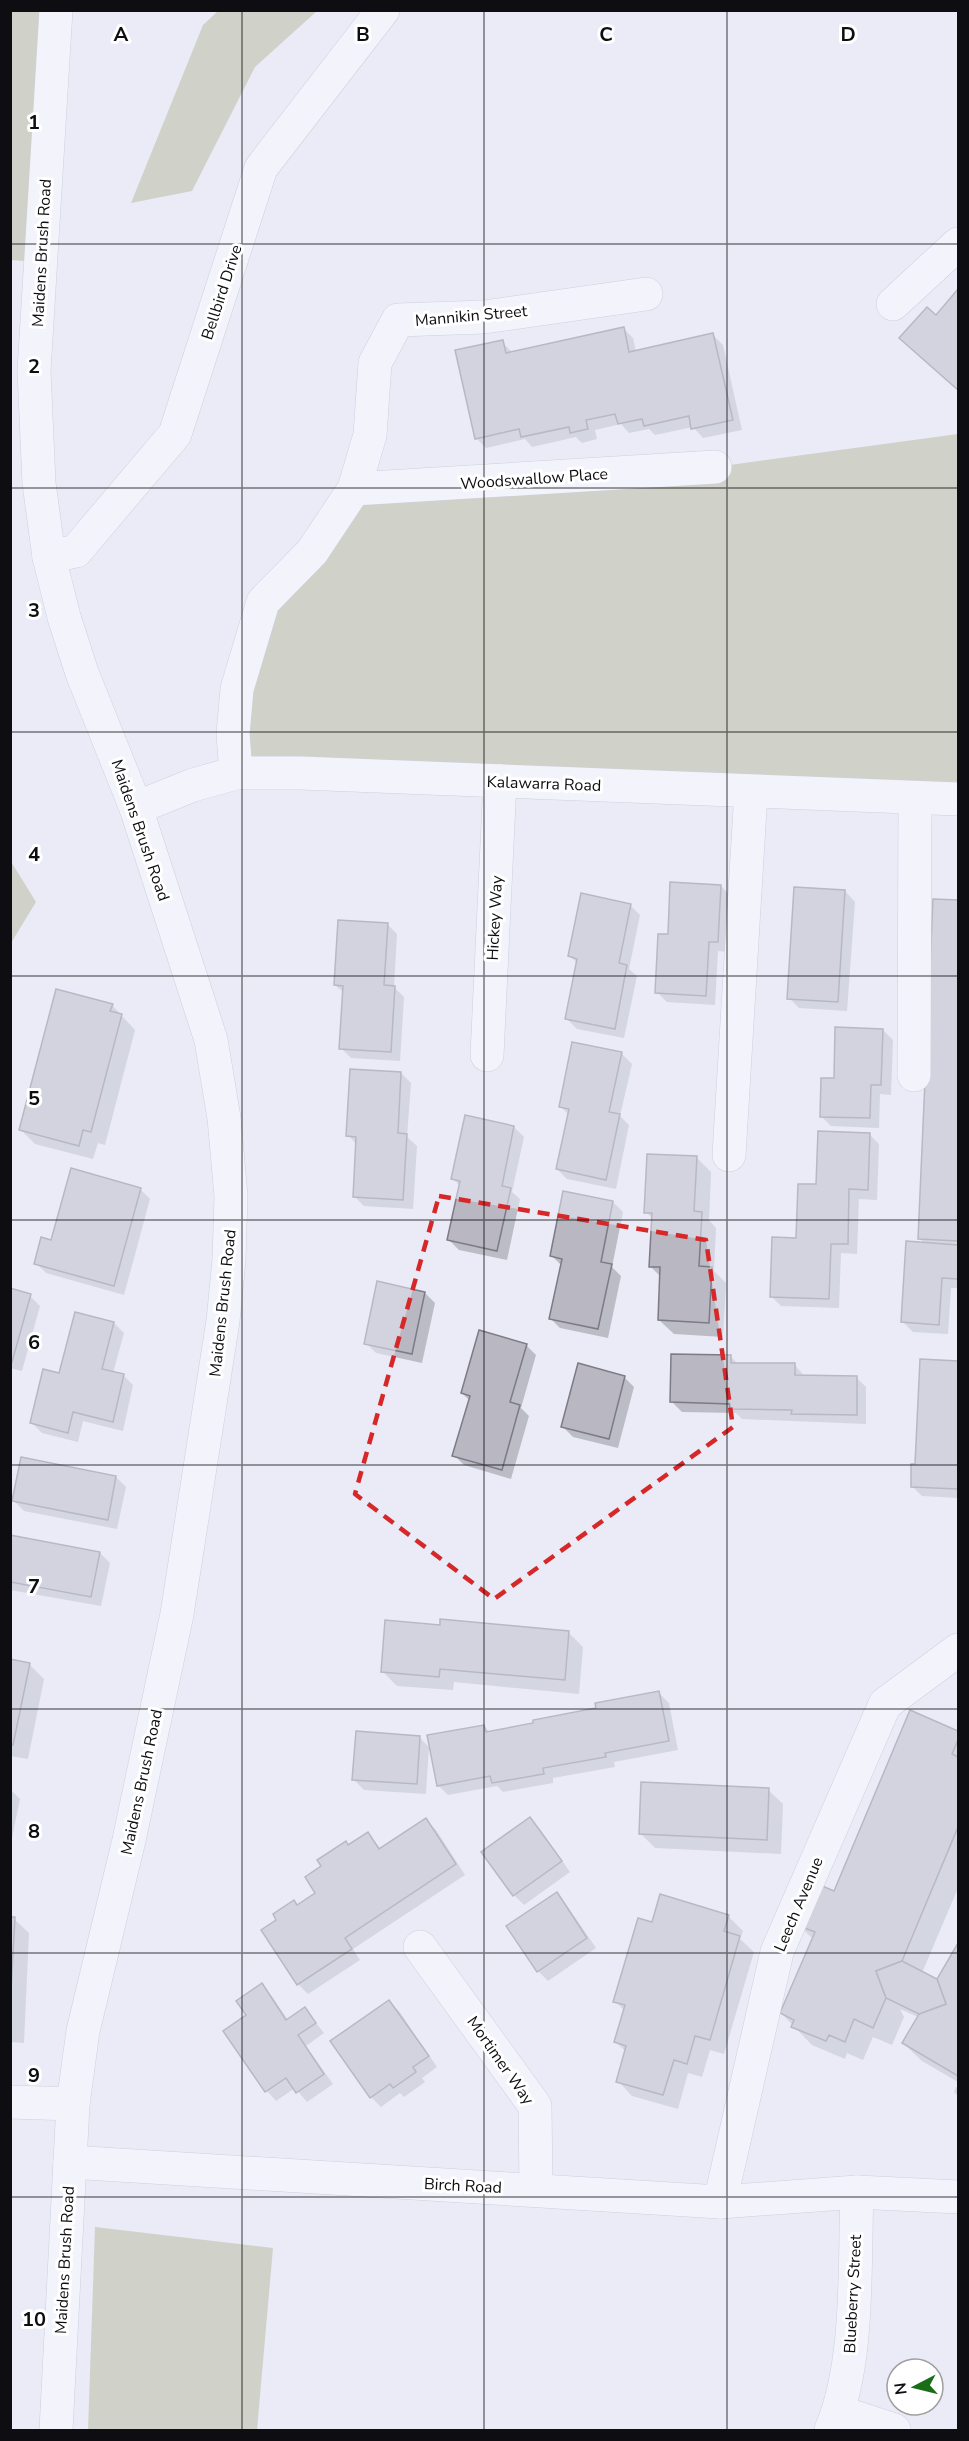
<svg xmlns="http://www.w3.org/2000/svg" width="969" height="2441" font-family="'Nunito Sans',sans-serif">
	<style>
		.forest { fill: #b1b491 }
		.shadow { fill: #0003 }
		.building { fill: #b8b7c2; stroke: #7d7b86; stroke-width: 1.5 }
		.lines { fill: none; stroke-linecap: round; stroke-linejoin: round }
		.minor-casing { stroke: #adaeba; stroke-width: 34 }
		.minor { stroke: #fff; stroke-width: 33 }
		.marked { fill: none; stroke: #d62828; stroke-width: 4.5; stroke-dasharray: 12 8; stroke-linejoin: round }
		.grid { fill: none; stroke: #0e0e12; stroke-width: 1.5; stroke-opacity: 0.55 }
		.labels { text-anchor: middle; stroke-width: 6; stroke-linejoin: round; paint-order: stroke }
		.street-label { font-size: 16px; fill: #0e0e12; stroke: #fff }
		.grid-label { font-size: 20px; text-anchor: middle; font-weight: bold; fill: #0e0e12; stroke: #fff; stroke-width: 6; stroke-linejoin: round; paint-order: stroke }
	</style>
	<rect width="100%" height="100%" fill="#eaebf7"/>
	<g class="forest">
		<polygon points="10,11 52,11 37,262 11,260"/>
		<polygon points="218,11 317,11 255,67 192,191 131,203 203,25"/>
		<polygon points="958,434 958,799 236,773 263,602 354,489 715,467"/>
		<polygon points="10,860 36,902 11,943 10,943"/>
		<polygon points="95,2227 273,2248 257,2430 88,2430"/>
	</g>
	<g class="shadow">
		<polygon points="958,291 958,390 911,348"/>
		<polygon points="623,328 633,338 636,352 713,335 723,345 742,430 703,438 693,427 655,435 649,429 629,433 621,424 595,430 597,439 582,443 576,437 532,447 525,439 486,448 476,438 502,342 513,353"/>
		<polygon points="721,886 731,896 728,952 718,951 715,1005 667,1002 657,992 669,936"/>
		<polygon points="845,891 855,902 847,1011 799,1008 789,998"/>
		<polygon points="934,901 958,902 958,1288 951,1288 948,1334 913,1332 903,1322 925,1244 920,1239"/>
		<polygon points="630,905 640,915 629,969 637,976 624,1038 577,1029 567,1019 578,964 570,956"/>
		<polygon points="387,924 397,934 394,987 404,997 400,1061 351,1058 341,1048 344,993 335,985"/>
		<polygon points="112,1005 135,1030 105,1145 98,1143 93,1159 35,1144 20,1129"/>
		<polygon points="883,1030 893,1040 891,1095 880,1094 879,1128 831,1126 821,1116 835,1080"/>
		<polygon points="574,1044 622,1054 632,1064 620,1116 629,1125 616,1189 567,1179 557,1169 569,1115 560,1106"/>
		<polygon points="401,1073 411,1083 407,1137 417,1146 413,1209 364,1206 354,1196 357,1145 348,1135"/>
		<polygon points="514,1127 524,1137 512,1192 520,1199 507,1260 459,1250 449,1240 461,1187 452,1178"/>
		<polygon points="869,1134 879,1144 877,1200 859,1199 857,1254 841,1253 839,1308 781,1306 771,1296 798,1239"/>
		<polygon points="697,1158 711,1172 709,1220 716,1228 714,1271 726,1283 723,1337 674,1334 659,1320 661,1277 650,1266 653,1219 646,1212"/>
		<polygon points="140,1189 150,1199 124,1295 46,1273 36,1263 52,1241"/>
		<polygon points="613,1202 623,1212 612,1267 621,1276 608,1338 560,1328 550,1318 562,1266 552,1256"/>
		<polygon points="10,1290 30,1296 40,1306 22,1371 10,1368"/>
		<polygon points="425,1293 435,1303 422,1363 376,1353 366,1343"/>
		<polygon points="114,1323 124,1333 113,1373 123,1375 133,1385 123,1431 83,1421 78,1442 42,1433 32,1423 60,1375"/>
		<polygon points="526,1345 536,1355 521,1408 529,1416 511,1479 464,1465 454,1455 470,1401 462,1393"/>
		<polygon points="730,1356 738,1364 795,1365 805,1377 856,1377 866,1387 866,1424 742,1419 736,1413 682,1412 672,1402"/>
		<polygon points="922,1361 958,1362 958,1498 922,1496 912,1486 917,1465"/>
		<polygon points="624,1377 634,1387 618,1448 573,1437 563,1427"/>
		<polygon points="116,1477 126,1487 117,1529 24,1511 14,1501"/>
		<polygon points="10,1537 100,1553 110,1563 101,1606 10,1590"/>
		<polygon points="441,1627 568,1632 583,1647 579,1694 454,1682 453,1690 397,1686 382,1671"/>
		<polygon points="10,1660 29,1664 44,1679 28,1759 10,1756"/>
		<polygon points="659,1693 669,1703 678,1750 614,1762 615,1767 553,1778 553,1783 503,1792 497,1786 448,1795 438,1785 484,1726 490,1733"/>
		<polygon points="911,1712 958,1733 958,1888 922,1973 939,1980 958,1946 958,2082 922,2061 903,2043 918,2017 900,2009 904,2017 892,2045 873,2037 863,2060 847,2053 845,2059 812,2045 781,2013 813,1939 799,1925 834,1893"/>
		<polygon points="419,1737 429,1747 426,1794 364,1790 354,1780"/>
		<polygon points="10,1789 20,1799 10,1847"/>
		<polygon points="768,1790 783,1804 781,1854 655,1848 640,1833"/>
		<polygon points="530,1819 540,1829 570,1872 524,1905 514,1895"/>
		<polygon points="426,1820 436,1830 465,1875 353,1949 360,1960 308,1994 298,1984 263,1931 317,1893 349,1846 368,1834 381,1849"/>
		<polygon points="556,1894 566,1904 596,1948 548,1981 538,1971"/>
		<polygon points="728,1916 743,1931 740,1939 754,1952 724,2054 710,2050 702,2077 688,2073 678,2109 632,2096 618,2081 626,2052 616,2042 625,2011 615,2001 653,1923"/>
		<polygon points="10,1918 14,1919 29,1933 24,2043 10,2042"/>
		<polygon points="261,1985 271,1995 288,2020 305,2009 324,2033 306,2046 333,2084 307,2102 295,2088 276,2101 267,2091 225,2031 248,2015"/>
		<polygon points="389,2002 399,2011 437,2067 422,2078 425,2082 404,2097 400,2093 381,2107 371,2097"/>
		<polygon points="958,2084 958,2096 954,2092"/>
	</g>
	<g class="building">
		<polygon points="958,289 958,390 899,338 927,307 936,315"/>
		<polygon points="624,327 629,352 713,333 733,420 691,429 689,416 644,426 642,419 618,424 615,414 586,420 588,429 570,433 569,427 521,437 519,429 475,439 455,350 503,340 506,353"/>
		<polygon points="670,882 721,885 718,942 709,942 706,996 655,993 658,934 668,934"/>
		<polygon points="794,887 845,890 838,1002 787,999"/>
		<polygon points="581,893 631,904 619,963 627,965 615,1029 565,1019 577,959 568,956"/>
		<polygon points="933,899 958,900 958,1241 918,1239"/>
		<polygon points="338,920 388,923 384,985 395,986 391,1052 339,1049 343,986 334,985"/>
		<polygon points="56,989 113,1004 110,1011 122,1014 91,1132 83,1130 79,1146 19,1130"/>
		<polygon points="835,1027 883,1029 881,1085 871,1085 870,1118 820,1117 821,1078 834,1078"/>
		<polygon points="572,1042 622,1052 609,1112 620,1114 606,1180 556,1169 569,1109 559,1107"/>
		<polygon points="350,1069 401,1072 398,1133 407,1134 403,1200 353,1197 356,1137 346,1136"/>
		<polygon points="465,1115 514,1126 502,1186 511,1188 497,1251 447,1240 460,1181 451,1179"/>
		<polygon points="818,1131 870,1133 868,1190 849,1189 848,1244 831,1244 829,1299 770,1297 772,1237 796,1238 798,1184 816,1184"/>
		<polygon points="647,1154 697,1156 694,1211 702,1212 699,1266 712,1267 709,1323 658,1320 660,1267 649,1267 652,1213 644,1213"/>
		<polygon points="71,1168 141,1188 114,1286 34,1264 41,1237 51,1240"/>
		<polygon points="563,1191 613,1201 601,1262 612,1264 598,1329 549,1319 562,1259 550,1256"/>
		<polygon points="906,1241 958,1245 958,1279 942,1278 939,1325 901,1322"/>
		<polygon points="377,1281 425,1292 412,1354 364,1344"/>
		<polygon points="10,1288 31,1294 12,1362 10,1362"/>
		<polygon points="75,1312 114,1322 102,1369 124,1374 113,1422 73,1412 68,1433 30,1423 43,1369 59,1373"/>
		<polygon points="479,1330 527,1344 510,1402 520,1405 502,1470 452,1456 470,1396 461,1393"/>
		<polygon points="671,1354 731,1355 731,1363 795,1363 795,1375 857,1376 857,1415 791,1414 792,1410 730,1409 730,1404 670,1402"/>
		<polygon points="920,1359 958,1361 958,1489 911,1487 911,1464 915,1464"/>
		<polygon points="578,1363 625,1376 609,1439 561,1427"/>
		<polygon points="21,1457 116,1476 108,1520 12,1501"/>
		<polygon points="10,1535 100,1552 91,1597 10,1582"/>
		<polygon points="440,1619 569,1631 565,1680 440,1669 439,1677 381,1672 385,1620 440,1625"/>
		<polygon points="10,1659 30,1663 13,1745 10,1745"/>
		<polygon points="659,1691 669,1741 605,1753 606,1757 543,1768 544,1774 492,1783 490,1776 437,1786 427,1735 484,1725 486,1732 533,1723 533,1720 596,1708 595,1703"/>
		<polygon points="910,1710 958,1731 958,1740 952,1754 958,1757 958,1827 902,1961 876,1971 886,1998 873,2028 854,2019 845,2042 829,2035 826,2041 791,2027 794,2020 780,2013 815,1932 797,1925 815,1883 834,1891"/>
		<polygon points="356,1731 420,1736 417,1784 352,1780"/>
		<polygon points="641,1782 769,1788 767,1840 639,1834"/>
		<polygon points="530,1817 562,1861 513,1896 481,1852"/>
		<polygon points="426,1818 456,1864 345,1938 352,1949 297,1985 261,1930 276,1920 273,1914 294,1900 297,1905 315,1893 305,1877 321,1866 317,1860 346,1841 348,1845 368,1832 379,1849"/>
		<polygon points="557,1892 587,1938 537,1972 506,1926"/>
		<polygon points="660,1894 729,1915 724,1931 740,1936 710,2040 695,2036 687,2064 674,2060 663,2095 616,2082 626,2046 614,2042 625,2005 613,2002 638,1918 652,1922"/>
		<polygon points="10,1917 15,1917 10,2008"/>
		<polygon points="958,1943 958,2076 902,2043 919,2014 946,2004 937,1979"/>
		<polygon points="902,1961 937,1979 946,2004 919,2014 886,1998 876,1971"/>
		<polygon points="262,1983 286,2020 305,2007 316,2023 298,2035 324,2074 296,2093 286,2078 265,2092 223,2031 246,2015 236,2001"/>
		<polygon points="389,2000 429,2056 413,2067 416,2072 393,2088 390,2084 370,2098 330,2041"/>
	</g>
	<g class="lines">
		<g class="minor-casing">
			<g id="minor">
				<polyline points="56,10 34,371 39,483 49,557 64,617 82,673 136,808 211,1040 224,1118 231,1196 229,1260 223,1321 177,1614 129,1840 83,2031 73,2104 56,2430"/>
				<polyline points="893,304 958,244"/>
				<polyline points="354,489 715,467"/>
				<polyline points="49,557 76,551 175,434 261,168 383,10"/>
				<polyline points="236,773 233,734 237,689 263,602 312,552 354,489 370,435 375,363 398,320 484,317 646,294"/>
				<polyline points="136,808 193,785 236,773 301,773 958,799"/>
				<polyline points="487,1055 500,781"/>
				<polyline points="914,1075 915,798"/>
				<polyline points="729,1155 751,792"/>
				<polyline points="420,1947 535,2106 536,2189"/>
				<polyline points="10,2102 73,2104"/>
				<polyline points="70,2162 720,2202 857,2192 958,2197"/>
				<polyline points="720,2202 777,1952 885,1704 958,1650"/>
				<polyline points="839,2412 894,2430"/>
				<path d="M831,2430C860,2361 854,2266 857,2192"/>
			</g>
		</g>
		<use href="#minor" class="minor"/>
	</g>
	<path d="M0 0H969V2441H0ZM439,1196L706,1240L733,1427L494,1599L355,1494Z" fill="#eaebf7" fill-opacity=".55" fill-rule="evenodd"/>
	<path class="marked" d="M439,1196L706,1240L733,1427L494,1599L355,1494Z"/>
	<path class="grid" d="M242,10V2430M484,10V2430M727,10V2430M10,244H958M10,488H958M10,732H958M10,976H958M10,1220H958M10,1465H958M10,1709H958M10,1953H958M10,2197H958"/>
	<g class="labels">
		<g class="street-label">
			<text transform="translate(41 253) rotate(-87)" y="6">Maidens Brush Road</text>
			<text transform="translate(221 292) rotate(-72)" y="6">Bellbird Drive</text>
			<text transform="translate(471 315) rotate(-5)" y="6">Mannikin Street</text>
			<text transform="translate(534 478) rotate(-4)" y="6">Woodswallow Place</text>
			<text transform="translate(544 783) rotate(2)" y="6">Kalawarra Road</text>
			<text transform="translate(141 830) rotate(71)" y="6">Maidens Brush Road</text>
			<text transform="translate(494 918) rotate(-87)" y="6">Hickey Way</text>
			<text transform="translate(222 1303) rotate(-84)" y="6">Maidens Brush Road</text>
			<text transform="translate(141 1782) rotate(-78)" y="6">Maidens Brush Road</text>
			<text transform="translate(798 1904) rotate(-67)" y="6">Leech Avenue</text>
			<text transform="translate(501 2060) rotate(55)" y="6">Mortimer Way</text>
			<text transform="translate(463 2185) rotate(3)" y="6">Birch Road</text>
			<text transform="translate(64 2260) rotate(-87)" y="6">Maidens Brush Road</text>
			<text transform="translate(852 2294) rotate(-87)" y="6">Blueberry Street</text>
		</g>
	</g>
	<g class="grid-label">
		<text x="121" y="41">A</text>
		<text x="363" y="41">B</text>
		<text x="606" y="41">C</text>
		<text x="848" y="41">D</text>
		<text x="34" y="129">1</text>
		<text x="34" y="373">2</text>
		<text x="34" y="617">3</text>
		<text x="34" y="861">4</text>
		<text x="34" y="1105">5</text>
		<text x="34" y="1349">6</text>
		<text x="34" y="1593">7</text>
		<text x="34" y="1838">8</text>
		<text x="34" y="2082">9</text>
		<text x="34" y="2326">10</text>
	</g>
	<rect width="969" height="2441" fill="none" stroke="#0e0e12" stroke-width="24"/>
	<g transform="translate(915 2387) rotate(263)"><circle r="28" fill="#ffffff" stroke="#9f9fa0" stroke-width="1.5"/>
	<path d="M0-4.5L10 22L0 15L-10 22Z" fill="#196e17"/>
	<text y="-9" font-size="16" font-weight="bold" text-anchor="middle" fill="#0e0e12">N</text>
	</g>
</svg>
